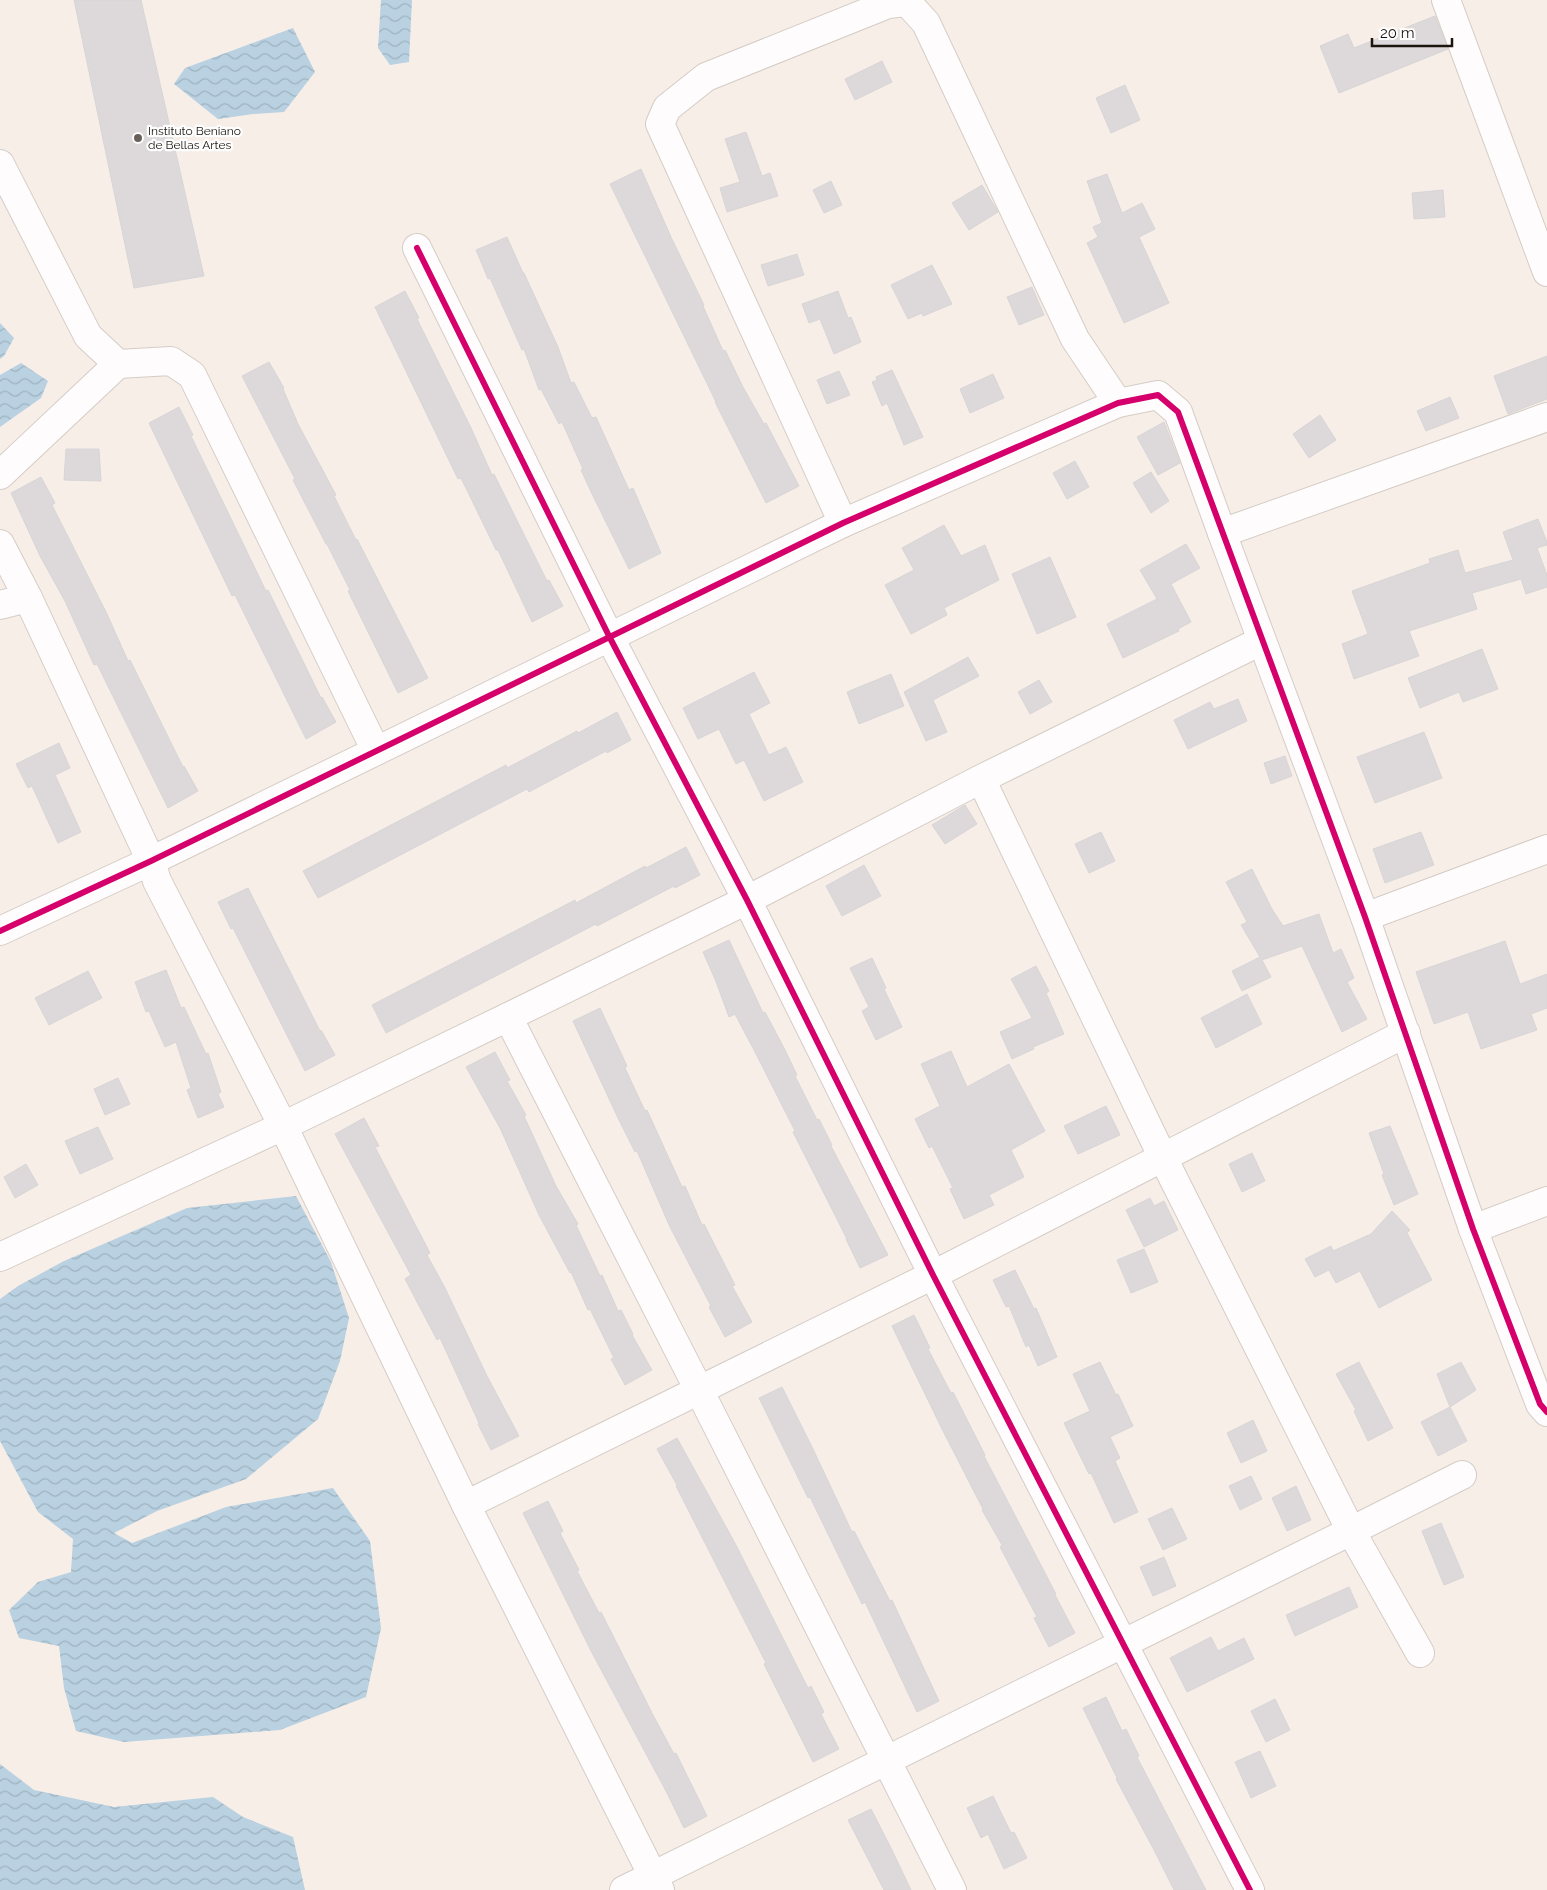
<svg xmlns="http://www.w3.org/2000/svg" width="1547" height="1890" font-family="Raleway,sans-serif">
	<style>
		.water { fill: url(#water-waves) }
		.building { fill: #ddd9db; stroke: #d8d5d7 }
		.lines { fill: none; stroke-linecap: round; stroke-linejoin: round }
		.minor-casing { stroke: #d5ccc6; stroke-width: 30 }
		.tertiary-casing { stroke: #d5ccc6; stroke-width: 30 }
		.minor { stroke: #fefcfc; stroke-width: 28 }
		.tertiary { stroke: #fefcfc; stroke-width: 28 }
		.cycleway-casing { stroke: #fefefe; stroke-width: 9 }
		.cycleway { stroke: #d6006c; stroke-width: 6 }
		.poi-dot { fill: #69605a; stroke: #fefefe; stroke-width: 2 }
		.labels { text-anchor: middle; stroke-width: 4.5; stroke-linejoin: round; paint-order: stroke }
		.poi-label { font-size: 12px; fill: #1d140e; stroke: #fefefe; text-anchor: start }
	</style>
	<defs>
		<pattern id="water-waves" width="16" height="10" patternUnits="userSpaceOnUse" patternTransform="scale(1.25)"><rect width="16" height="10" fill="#b9d1e1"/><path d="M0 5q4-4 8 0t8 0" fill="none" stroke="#9fb3c0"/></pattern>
	</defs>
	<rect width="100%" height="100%" fill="#f7eee8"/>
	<g class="water">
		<polygon points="381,0 412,0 409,62 390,65 378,48"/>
		<polygon points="293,28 315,72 284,112 253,114 218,119 174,84 185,68"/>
		<polygon points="0,323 14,338 4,356 0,359"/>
		<polygon points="21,363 48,381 41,398 0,427 0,375"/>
		<polygon points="296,1196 331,1262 349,1318 340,1361 318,1419 246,1479 157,1511 114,1533 132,1543 226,1507 333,1488 370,1541 381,1628 366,1697 280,1730 124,1742 76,1731 64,1688 59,1646 19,1638 9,1610 38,1582 71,1572 73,1539 38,1512 0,1441 0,1299 18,1286 64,1261 187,1208"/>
		<polygon points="0,1764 34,1790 114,1807 213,1797 243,1817 293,1837 305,1890 0,1890"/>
	</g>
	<g class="building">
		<polygon points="74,0 141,0 204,276 134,288"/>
		<polygon points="1435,16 1448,49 1339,93 1320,46 1348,34 1354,48"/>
		<polygon points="882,61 892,82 855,100 845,79"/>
		<polygon points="1125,85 1140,120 1111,133 1096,98"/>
		<polygon points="746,132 762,176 770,173 778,196 727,212 720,188 740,182 725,139"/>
		<polygon points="641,169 671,237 704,305 703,306 723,351 725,350 743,387 764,424 766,423 799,486 766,503 715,402 716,402 610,184"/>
		<polygon points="1107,174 1122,213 1142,203 1155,229 1139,237 1169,303 1124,323 1087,243 1098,237 1093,227 1102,223 1087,181"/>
		<polygon points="831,181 842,205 824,213 813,190"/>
		<polygon points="982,185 998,212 969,230 952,203"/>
		<polygon points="1443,190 1445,217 1414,219 1412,193"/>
		<polygon points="507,237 523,273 524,273 558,347 571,383 574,382 592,418 596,417 629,490 633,488 661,553 629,569 593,496 581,470 583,469 562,422 559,424 541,389 539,390 524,349 522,350 490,278 488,279 476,250"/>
		<polygon points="797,254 804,275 768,286 761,265"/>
		<polygon points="932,265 952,304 923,316 922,313 908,319 891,285"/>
		<polygon points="1032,287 1044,315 1019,325 1007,297"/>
		<polygon points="405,291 419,318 417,319 471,428 492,475 494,474 547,581 549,580 563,606 532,622 498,550 496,550 461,478 458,479 375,307"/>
		<polygon points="838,291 848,318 851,317 861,342 834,354 820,319 809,323 802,304"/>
		<polygon points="1547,356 1547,399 1508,414 1494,376"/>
		<polygon points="269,362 284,388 283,389 298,424 336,495 334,496 356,540 357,539 428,678 398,693 348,591 350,590 327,544 326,544 293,480 295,479 242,376"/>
		<polygon points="892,370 923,437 904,445 887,403 882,406 872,382 877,380 876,377"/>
		<polygon points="839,371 850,395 827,404 817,380"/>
		<polygon points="993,374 1004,398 970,413 960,389"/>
		<polygon points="1450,397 1459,418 1426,431 1417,411"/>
		<polygon points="179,407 193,435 191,436 266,591 268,590 321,698 322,697 336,722 306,739 235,595 232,596 149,423"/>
		<polygon points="1320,415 1336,440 1309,458 1293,434"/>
		<polygon points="1164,422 1180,463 1158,475 1137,437"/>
		<polygon points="66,449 99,449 101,481 64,480"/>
		<polygon points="1075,461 1089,487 1067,499 1053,473"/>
		<polygon points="1151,472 1169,501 1151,513 1133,483"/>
		<polygon points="41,477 55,503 52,505 107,614 128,661 130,660 183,767 184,766 198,791 168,808 97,664 94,665 65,601 40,556 11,493"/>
		<polygon points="1538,519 1547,542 1547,545 1537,548 1547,575 1547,587 1526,594 1521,579 1472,593 1477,609 1409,631 1419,656 1354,679 1342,644 1368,634 1352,591 1430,563 1429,559 1458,550 1465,573 1513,560 1503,532"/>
		<polygon points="944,525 961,556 985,545 999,580 944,608 947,615 911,634 885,585 914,570 902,548"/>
		<polygon points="1186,544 1200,568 1171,584 1191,622 1178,629 1179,631 1123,658 1107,624 1157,599 1140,570"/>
		<polygon points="1050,557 1076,617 1037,634 1012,574"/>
		<polygon points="1482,649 1498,689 1463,702 1459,692 1420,708 1408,678"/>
		<polygon points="968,657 979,676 933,700 947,732 926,741 904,692"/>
		<polygon points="754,672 770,703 749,714 769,755 786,747 803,782 764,801 744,760 736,764 719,729 698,739 683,708"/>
		<polygon points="891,674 904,706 859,724 847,692"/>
		<polygon points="1039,680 1052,702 1030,714 1018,692"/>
		<polygon points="1238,699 1247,721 1188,749 1174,720 1210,702 1214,709"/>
		<polygon points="617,712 631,740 607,753 606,751 529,792 527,789 318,898 303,871 506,765 507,768 577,731 578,733"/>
		<polygon points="1424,732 1442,778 1375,803 1357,757"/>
		<polygon points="59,743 70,768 55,775 81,832 58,843 32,786 28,788 16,764"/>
		<polygon points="1285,756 1292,776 1271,784 1264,763"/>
		<polygon points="965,805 977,824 945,844 932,825"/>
		<polygon points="1101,832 1115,861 1089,873 1075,844"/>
		<polygon points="1421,832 1434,865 1385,883 1373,849"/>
		<polygon points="686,847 700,875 675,888 674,886 597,926 596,924 386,1033 372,1005 575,900 576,903 645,866 646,868"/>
		<polygon points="864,865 881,896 842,916 826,886"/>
		<polygon points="1252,869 1272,909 1283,926 1319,914 1333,953 1341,949 1354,978 1347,982 1367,1019 1342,1032 1302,946 1262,960 1271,977 1242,991 1232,971 1260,957 1241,925 1247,922 1226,882"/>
		<polygon points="248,888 320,1031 321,1030 335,1055 305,1071 233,928 231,929 218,902"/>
		<polygon points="729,940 763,1013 765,1012 784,1048 797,1075 795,1076 817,1120 819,1119 832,1145 831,1146 888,1255 860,1268 846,1239 847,1239 793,1132 795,1131 755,1052 735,1014 729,1017 715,979 703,952"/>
		<polygon points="1505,941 1520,984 1547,974 1547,1008 1531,1014 1537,1030 1481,1049 1468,1012 1434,1024 1416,972"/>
		<polygon points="872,958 886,988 884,989 902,1027 876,1040 862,1011 869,1007 850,968"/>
		<polygon points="1036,966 1049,991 1046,993 1064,1034 1033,1047 1034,1049 1012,1059 1000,1032 1032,1018 1011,979"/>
		<polygon points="166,970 181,1008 184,1007 206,1054 208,1053 221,1092 218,1094 224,1107 198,1118 187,1090 191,1088 176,1042 165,1047 149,1011 146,1012 135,982"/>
		<polygon points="88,971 102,998 49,1025 35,998"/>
		<polygon points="1247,994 1262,1024 1216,1048 1201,1018"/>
		<polygon points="600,1008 627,1066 625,1068 645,1111 647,1110 682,1187 685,1186 702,1225 704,1224 735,1285 732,1286 752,1322 725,1337 709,1307 711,1306 670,1227 637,1151 635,1152 618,1118 573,1021"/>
		<polygon points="951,1051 967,1087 1009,1064 1045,1131 1011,1150 1024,1177 989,1195 994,1205 964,1219 950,1189 953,1188 932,1146 929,1148 915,1119 940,1106 921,1064"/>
		<polygon points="495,1052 510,1080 507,1081 526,1115 524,1116 556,1186 578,1224 576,1225 600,1276 602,1275 618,1311 621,1310 633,1334 632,1335 652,1370 625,1385 611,1359 614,1358 590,1309 588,1310 571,1272 570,1273 539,1215 500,1128 466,1067"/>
		<polygon points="118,1078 130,1104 105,1115 94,1089"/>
		<polygon points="1106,1106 1120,1135 1078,1154 1064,1126"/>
		<polygon points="364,1118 379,1146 375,1147 430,1253 427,1255 444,1286 487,1376 519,1436 491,1450 478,1424 479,1423 440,1338 437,1340 405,1279 411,1275 335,1134"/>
		<polygon points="1390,1126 1418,1194 1394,1205 1382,1175 1384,1174 1369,1133"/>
		<polygon points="98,1127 113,1159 80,1174 65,1141"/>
		<polygon points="1252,1153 1265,1181 1242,1192 1229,1164"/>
		<polygon points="26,1164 38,1185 15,1198 4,1177"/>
		<polygon points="1150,1198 1154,1206 1164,1201 1178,1230 1144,1247 1126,1210"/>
		<polygon points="1392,1211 1410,1230 1407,1233 1432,1280 1379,1308 1360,1271 1336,1283 1329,1270 1315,1277 1305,1259 1331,1246 1333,1251 1371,1234"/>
		<polygon points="1144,1249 1158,1282 1131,1293 1117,1260"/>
		<polygon points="1015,1270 1034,1309 1036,1308 1057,1357 1038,1366 1029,1345 1026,1347 1009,1306 1006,1307 993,1280"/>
		<polygon points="914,1315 930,1348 928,1349 951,1393 953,1392 985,1455 984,1456 1056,1594 1055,1595 1075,1633 1049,1647 1034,1618 1037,1617 1000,1547 1002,1545 982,1510 983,1509 943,1431 892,1326"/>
		<polygon points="1100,1362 1116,1395 1118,1394 1133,1426 1110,1437 1120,1458 1115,1461 1138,1512 1114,1523 1091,1473 1089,1474 1064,1423 1090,1411 1073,1374"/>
		<polygon points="1359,1362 1393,1428 1368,1441 1354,1411 1356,1410 1336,1374"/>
		<polygon points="1461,1362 1476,1390 1450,1407 1437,1374"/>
		<polygon points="782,1387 813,1449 852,1532 854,1531 890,1601 892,1600 939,1701 917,1712 865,1602 862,1604 810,1497 808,1498 759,1398"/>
		<polygon points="1450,1407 1467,1441 1438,1456 1421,1422"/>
		<polygon points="1253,1420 1267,1451 1241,1463 1227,1433"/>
		<polygon points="677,1438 736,1545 808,1688 811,1686 824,1712 821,1714 839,1749 813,1762 764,1664 766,1663 676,1486 677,1485 657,1449"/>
		<polygon points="1251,1476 1262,1499 1240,1510 1229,1486"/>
		<polygon points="1296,1486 1311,1520 1287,1531 1272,1498"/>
		<polygon points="548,1501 563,1531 560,1533 579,1570 577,1571 599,1613 601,1612 654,1717 674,1754 676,1753 707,1816 684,1828 667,1793 591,1651 523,1513"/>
		<polygon points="1172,1508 1187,1539 1163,1550 1148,1519"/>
		<polygon points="1441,1523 1464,1577 1444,1585 1422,1531"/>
		<polygon points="1164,1557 1176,1586 1153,1596 1140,1567"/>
		<polygon points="1349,1587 1358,1607 1295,1636 1286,1615"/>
		<polygon points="1211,1637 1218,1651 1244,1638 1254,1659 1187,1692 1170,1658"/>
		<polygon points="1106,1697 1122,1731 1126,1729 1139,1756 1137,1757 1206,1890 1174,1890 1153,1848 1116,1779 1117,1778 1083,1708"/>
		<polygon points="1275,1699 1290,1730 1266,1742 1251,1711"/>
		<polygon points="1260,1751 1276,1786 1251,1798 1235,1762"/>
		<polygon points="993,1796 1011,1833 1014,1832 1027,1858 1004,1869 988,1834 981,1838 967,1808"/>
		<polygon points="871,1809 891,1848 911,1890 884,1890 848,1820"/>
	</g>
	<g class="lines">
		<g class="minor-casing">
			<g id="minor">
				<polyline points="417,248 610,638 747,900 933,1275 1250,1890"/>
				<polyline points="0,475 118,364"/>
				<polyline points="843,523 660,124 667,108 706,77 888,4 907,2 926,23 1075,339 1118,403"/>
				<polyline points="1222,533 1365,917 1473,1229 1540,1404 1547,1412"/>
				<polyline points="0,544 28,598 0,605"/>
				<polyline points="981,779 1163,1158 1351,1531 1420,1653"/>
				<polyline points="1365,917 1547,849"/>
				<polyline points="0,931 151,861 28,598"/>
				<polyline points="508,1017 699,1390 952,1890"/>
				<polyline points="1473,1229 1547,1201"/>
				<polyline points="0,1257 283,1126 508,1017 747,900 981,779 1261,641"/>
				<polyline points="466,1505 933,1275 1406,1033"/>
				<polyline points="624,1890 1351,1531 1462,1475"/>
			</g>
		</g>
		<g class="tertiary-casing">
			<g id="tertiary">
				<polyline points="1446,0 1547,272"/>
				<polyline points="0,164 88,336 118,364 171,361 192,375 376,751"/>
				<polyline points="660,1890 466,1505 283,1126 157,881 151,861 843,523 1118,403 1158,395 1178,412 1222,533 1547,417"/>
			</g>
		</g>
		<use href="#minor" class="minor"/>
		<use href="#tertiary" class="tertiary"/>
		<g class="cycleway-casing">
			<g id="cycleway">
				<polyline points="417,248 610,638 747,900 933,1275 1250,1890"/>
				<polyline points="0,931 151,861 843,523 1118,403 1158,395 1178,412 1365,917 1473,1229 1540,1404 1547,1412"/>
			</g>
		</g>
		<use href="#cycleway" class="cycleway"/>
	</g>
	<circle class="poi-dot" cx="138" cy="138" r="5"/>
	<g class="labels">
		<g class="poi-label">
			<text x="148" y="135">Instituto Beniano<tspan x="148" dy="14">de Bellas Artes</tspan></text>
		</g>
	</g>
	<path d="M1372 38v8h80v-8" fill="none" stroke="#1d140e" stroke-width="2.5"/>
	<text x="1380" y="38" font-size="15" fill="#1d140e" stroke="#fefefe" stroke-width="4" paint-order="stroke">20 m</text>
</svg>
